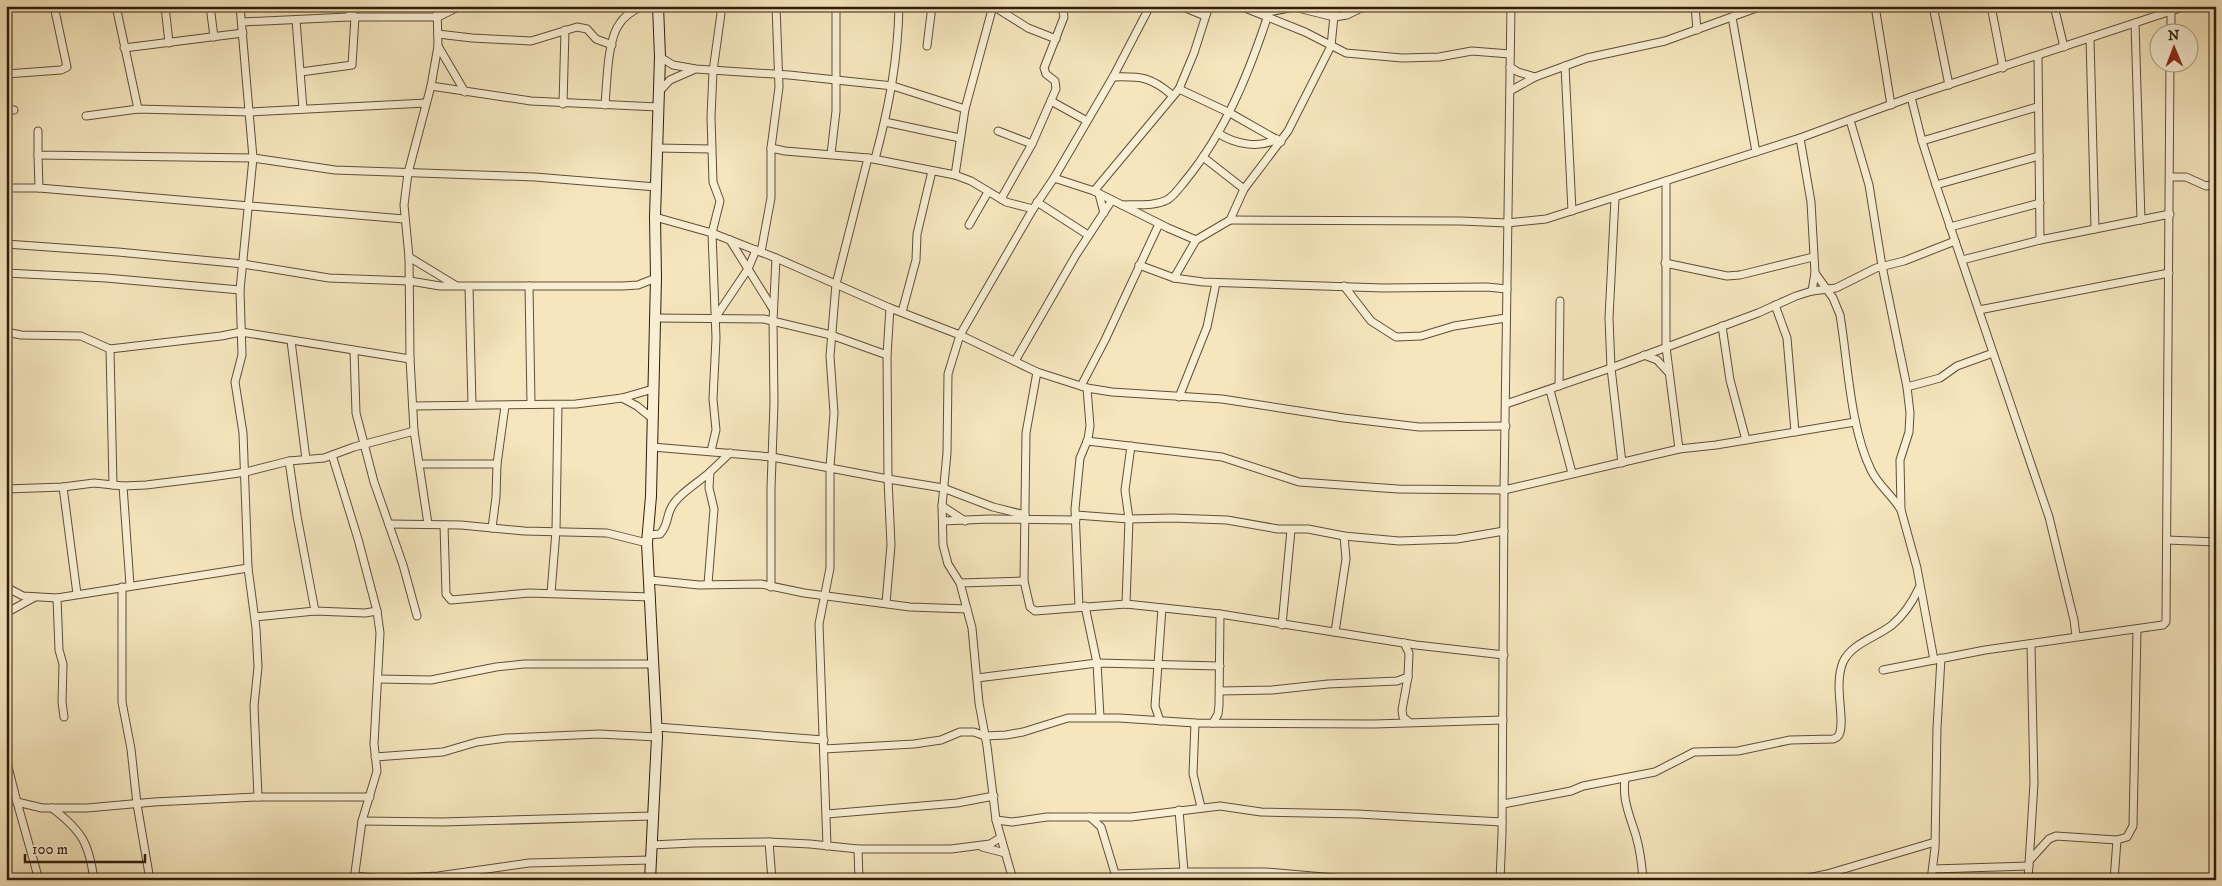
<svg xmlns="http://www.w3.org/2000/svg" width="2222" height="886" font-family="'IM FELL DW Pica',serif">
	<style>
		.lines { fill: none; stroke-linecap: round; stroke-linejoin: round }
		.street-casing { stroke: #614e37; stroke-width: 9 }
		.secondary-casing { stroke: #301c0a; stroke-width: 12 }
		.street { stroke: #f8efd4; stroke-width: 7 }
		.secondary { stroke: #f8efd4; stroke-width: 10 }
	</style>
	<rect width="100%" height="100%" fill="#f5e6bd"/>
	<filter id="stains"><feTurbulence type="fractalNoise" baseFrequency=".004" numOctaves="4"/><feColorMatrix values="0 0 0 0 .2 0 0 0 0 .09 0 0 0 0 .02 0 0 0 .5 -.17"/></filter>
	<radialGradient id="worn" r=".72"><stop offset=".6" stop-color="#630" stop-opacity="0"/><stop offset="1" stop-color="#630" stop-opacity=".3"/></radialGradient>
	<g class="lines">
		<g class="street-casing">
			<g id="street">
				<polyline points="116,6 138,109"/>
				<polyline points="165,6 169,43"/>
				<polyline points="210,6 214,37"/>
				<polyline points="240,6 253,158 240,290 242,355 235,382 243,433 248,568 256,628 258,667 254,706 258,797"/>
				<polyline points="776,6 779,87 771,148 785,151 868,158 955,175 971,181 1006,202 1033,209"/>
				<polyline points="993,6 1028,28 1056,39"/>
				<polyline points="1181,6 1205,16"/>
				<polyline points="1240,6 1305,32 1346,53 1402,58 1439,57 1472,51 1510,54"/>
				<polyline points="1695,6 1697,30"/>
				<polyline points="1875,6 1891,105"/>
				<polyline points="1933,6 1949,85"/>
				<polyline points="1991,6 2003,68"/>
				<polyline points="2054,6 2064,47"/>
				<polyline points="1269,12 1294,7 1334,17 1347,15 1359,9 1370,6"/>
				<polyline points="348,17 357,6"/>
				<polyline points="1732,17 1756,152"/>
				<polyline points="296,20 303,109"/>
				<polyline points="242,22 348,17 438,17 460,6"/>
				<polyline points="2135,23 2141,220"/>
				<polyline points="2171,32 2171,11"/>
				<polyline points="438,34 472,38 531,41 577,27 587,29 596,39 612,45"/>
				<polyline points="2090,38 2095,229"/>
				<polyline points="438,46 465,92"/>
				<polyline points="927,46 932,6"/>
				<polyline points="124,48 243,33"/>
				<polyline points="2038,56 2040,240"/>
				<polyline points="660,57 673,65 696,69 789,75 893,86 965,109"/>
				<polyline points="1565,66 1572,211"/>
				<polyline points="1510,67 1518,72 1535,77"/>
				<polyline points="301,72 352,65 355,17"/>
				<polyline points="6,74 61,70 67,67 54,6"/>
				<path d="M1113,77C1141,76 1151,77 1172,95"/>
				<polyline points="431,86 531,101 658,107"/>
				<polyline points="1179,89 1230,113 1281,142"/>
				<polyline points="1510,91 1535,77 1587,58 1665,41 1762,6"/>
				<polyline points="659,92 670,80 693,70"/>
				<polyline points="1911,97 1922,141 1936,185 2049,517 2074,620 2076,636"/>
				<polyline points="1051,101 1087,121"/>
				<polyline points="563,104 565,30"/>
				<path d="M605,105C607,84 607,39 620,23C625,15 634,10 642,6"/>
				<polyline points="6,109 14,110"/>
				<polyline points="86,116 138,109 250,112 426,103"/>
				<polyline points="1850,120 1869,185 1882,266 1907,387 1910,413 1909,432 1900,460 1901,510 1917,568 1934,660"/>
				<polyline points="885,122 960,138"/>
				<polyline points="38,131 38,155 253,158 335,170 535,177 656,187"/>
				<polyline points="998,131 1032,144"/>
				<path d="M1218,133C1234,144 1259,149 1277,139"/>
				<polyline points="1800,138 1811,202 1815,273 1812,291"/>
				<polyline points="1922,141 2037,107"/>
				<polyline points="657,148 711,149"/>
				<polyline points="831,154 836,111 836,6"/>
				<polyline points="38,155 39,188"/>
				<polyline points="1203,157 1244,189"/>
				<path d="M875,159C889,107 898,60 899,6"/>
				<polyline points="955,175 965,109 993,6"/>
				<polyline points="2170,177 2186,177 2206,186 2216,184"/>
				<polyline points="1054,178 1094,191 1168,228 1196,240"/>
				<polyline points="1666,181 1666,347 1679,449"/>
				<polyline points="1936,185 2039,156"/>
				<polyline points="6,188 39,188 404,219"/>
				<polyline points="1094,191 1179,89 1194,53 1209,6"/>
				<polyline points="1099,194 1104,213"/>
				<polyline points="1615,198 1609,318 1611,368 1622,463"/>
				<polyline points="1001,199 1032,144 1056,89 1055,81 1046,74 1044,68 1064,17 1062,6"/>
				<polyline points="1037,202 1088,235"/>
				<path d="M1122,205C1137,204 1153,207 1167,200C1174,196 1180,187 1185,181C1227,130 1251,68 1271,6"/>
				<polyline points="655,217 712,233 776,258 890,308 960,335 1037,372 1087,388 1112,392 1222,399 1344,418 1419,427 1506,426"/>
				<polyline points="1230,220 1461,221 1507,223 1546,219 1800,138 1911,97 2186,6"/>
				<polyline points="969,225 988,192"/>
				<polyline points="1950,227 2040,203"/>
				<polyline points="730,240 773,309"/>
				<polyline points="6,244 118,252 243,264 329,278 410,281 440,286 622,286 638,285 656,278"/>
				<polyline points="761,252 771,198 771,148"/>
				<polyline points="409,257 455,285"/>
				<polyline points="1962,260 2040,240 2170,214"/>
				<polyline points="1665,263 1727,276 1740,275 1813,257"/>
				<polyline points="1139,265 1174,278 1203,282 1383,288 1487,287 1507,289"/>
				<polyline points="6,273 106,278 240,290"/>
				<path d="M1815,273L1833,298L1840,315C1848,363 1850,427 1871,470C1878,485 1892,495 1901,510"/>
				<polyline points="1174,278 1196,240 1230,220 1244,189 1288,131 1331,46 1335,6"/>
				<polyline points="529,286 531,404"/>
				<polyline points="1344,286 1371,321 1396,337 1421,336 1454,326 1506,318"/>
				<polyline points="469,287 472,405"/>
				<polyline points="1775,305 1787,338 1795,432"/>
				<polyline points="1979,310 2169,273"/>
				<polyline points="902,312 916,260 917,234 932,171"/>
				<polyline points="654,318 764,319 831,335 887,355"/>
				<polyline points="715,318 748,269 756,250"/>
				<polyline points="1722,326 1730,380 1746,440"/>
				<polyline points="6,332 21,335 81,336 110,349 221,336 241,332 410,359"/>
				<polyline points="291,341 306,459"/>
				<polyline points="110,349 113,485"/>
				<polyline points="354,351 356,413 374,482 403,565 417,616"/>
				<polyline points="1644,355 1657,360 1669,373"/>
				<polyline points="1015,361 1076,255 1112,200"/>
				<polyline points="1081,386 1105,340 1159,224"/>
				<polyline points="1559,386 1560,301"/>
				<polyline points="1907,387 1940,378 1957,366 1993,353"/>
				<polyline points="1550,390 1572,473"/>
				<polyline points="1179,397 1207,327 1216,283"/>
				<polyline points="622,398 637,406 653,419"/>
				<polyline points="1506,404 1611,368 1758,313 1796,296 1812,291 1836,288 1876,268 1904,261 1955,241"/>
				<polyline points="413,406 576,404 622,398 653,389"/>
				<polyline points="1087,441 1222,457 1299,482 1398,489 1504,490 1679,449 1716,445 1855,422"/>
				<polyline points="652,447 772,457 888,479 943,488 993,507 1025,515"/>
				<polyline points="711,451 716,430 713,399 716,338 712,233 720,201 713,182 711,117 713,71 722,6"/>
				<polyline points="332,455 358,539 377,611 380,633 374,744 377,771 362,821 354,880"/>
				<polyline points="289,461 297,516 315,611"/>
				<polyline points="419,464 497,464"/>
				<polyline points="123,486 130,585"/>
				<polyline points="63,487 77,594"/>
				<polyline points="6,489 63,487 94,483 123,486 146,485 211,477 246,472 289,461 324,458 354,447 414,431"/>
				<polyline points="942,506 965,521"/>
				<polyline points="1076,515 1129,519 1172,518 1227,520 1278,529 1308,529 1344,536 1399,541 1457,539 1504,531"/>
				<polyline points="943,521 989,519 1076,520"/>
				<polyline points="389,524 461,525 524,531 607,533 647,543"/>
				<polyline points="428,524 414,431 410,359 409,257 404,205 408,173 431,86 438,46 437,6"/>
				<polyline points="444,525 446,594 451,600 529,593 651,597"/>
				<polyline points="492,528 496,497 497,464 505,406"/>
				<path d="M648,535L660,534C668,526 666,518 671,508C678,494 698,483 710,472"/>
				<polyline points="2167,540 2216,542"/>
				<polyline points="650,580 699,585 761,584 804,593 910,607 967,609"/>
				<polyline points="1024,581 1026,433 1037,372"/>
				<polyline points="960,583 1024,581 1030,607 1035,611 1126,604 1220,614 1416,645 1504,655"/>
				<polyline points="708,584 714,509 709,488 710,472 730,453"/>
				<polyline points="6,587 23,596 57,598 248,568"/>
				<polyline points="122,587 122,702 131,749 137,804 150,880"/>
				<polyline points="771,587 771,488 774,403 773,321 776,258"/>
				<polyline points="551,593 556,531 558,405"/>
				<polyline points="57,598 59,650 63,664 62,702 64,717"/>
				<polyline points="886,603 891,545 888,479 887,355 890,308"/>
				<polyline points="1126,604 1129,519 1125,490 1131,446"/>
				<polyline points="1085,606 1097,663 1100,717"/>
				<polyline points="1079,607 1075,509 1080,458 1088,439 1090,426 1087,388"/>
				<polyline points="6,613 35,597"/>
				<polyline points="255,617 315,611 365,613 377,611"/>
				<polyline points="1282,625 1291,530"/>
				<polyline points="1335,632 1346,559 1344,536"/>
				<polyline points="1404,643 1409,653 1408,677 1402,710 1403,717 1409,722"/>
				<polyline points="1883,670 1985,650 2163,625 2166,622 2170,62"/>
				<polyline points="977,678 1097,663 1220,666"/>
				<polyline points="378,679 431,680 496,667 524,664 654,664"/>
				<polyline points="1220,691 1272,690 1328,684 1397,681 1408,677"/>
				<polyline points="1160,721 1155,706 1162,608"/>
				<polyline points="1195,723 1193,774 1201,807"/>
				<polyline points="1213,723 1218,714 1219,705 1220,614"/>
				<polyline points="657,727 824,740"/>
				<polyline points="824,749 914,744 941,740 960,732 974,732 985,736 1006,735 1023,732 1068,718 1119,718 1195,723 1374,724 1503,720"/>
				<polyline points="375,757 443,752 477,742 506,738 599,734 657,737"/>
				<polyline points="6,759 17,802 42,808 87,808 154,802 258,797 370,797"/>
				<path d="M1625,779C1622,800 1630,816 1636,836C1640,850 1642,865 1643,880"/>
				<polyline points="17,802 39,880"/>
				<path d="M1503,804L1571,791L1583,786L1655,772L1694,752L1738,751L1790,740L1833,739C1836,738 1837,738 1839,735C1846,719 1833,687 1843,662C1852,643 1877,637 1892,625C1905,614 1912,603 1919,588"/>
				<path d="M52,808C82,831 89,843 94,880"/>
				<polyline points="1179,810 1184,872 1266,872 1358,880"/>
				<polyline points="827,814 957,803 994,796"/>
				<polyline points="1090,817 1101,827 1117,880"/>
				<polyline points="996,820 1012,822 1047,817 1131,817 1220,806 1261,812 1358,814 1502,822"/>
				<polyline points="362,821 442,822 653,816"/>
				<polyline points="769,842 772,880"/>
				<polyline points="651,845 694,843 769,842 810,844 858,849 951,849 990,844 1000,838"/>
				<polyline points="827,846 819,624 830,568 830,467 834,413 830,356 836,284 868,158"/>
				<polyline points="982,847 1005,853"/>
				<polyline points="858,849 859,880"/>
				<polyline points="2030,860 2049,839 2056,836 2117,840"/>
				<polyline points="1933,869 2029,866"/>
				<polyline points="1115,874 1184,872"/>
				<polyline points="354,876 384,879 438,876 529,863 651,860"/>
				<polyline points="1013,880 996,820 987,746 979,703 972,628 960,583 948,564 943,545 942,506 947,453 948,374 960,335 1033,209 1054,178 1113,77 1150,6"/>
				<polyline points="1500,880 1502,834 1504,490 1511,6"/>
				<polyline points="1799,880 1827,874 1935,842"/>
				<polyline points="1931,880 1935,848 1937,728 1941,658"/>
				<polyline points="2028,880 2034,783 2031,644"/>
				<polyline points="2114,880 2117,840 2127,837 2133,826 2137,629"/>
			</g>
		</g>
		<g class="secondary-casing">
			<polyline id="secondary" points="650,880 657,737 647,543 651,496 656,278 655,217 660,57 658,6"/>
		</g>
		<use href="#street" class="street"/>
		<use href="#secondary" class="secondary"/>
	</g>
	<rect width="2222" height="886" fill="none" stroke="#f5e6bd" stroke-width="25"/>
	<rect x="8" y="8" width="2207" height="871" fill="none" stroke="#301c0a" stroke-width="2.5"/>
	<rect x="12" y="12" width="2197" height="861" fill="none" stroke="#301c0a"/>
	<g transform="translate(2174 48) rotate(359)"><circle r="24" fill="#f8efd4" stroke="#a89b83"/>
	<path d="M0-4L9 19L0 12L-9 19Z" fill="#8f2418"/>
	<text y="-8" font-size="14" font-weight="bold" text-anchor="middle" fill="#301c0a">N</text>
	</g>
	<path d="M25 854v8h120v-8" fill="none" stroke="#301c0a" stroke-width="2.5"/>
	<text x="32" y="854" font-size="15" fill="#301c0a" stroke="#f8efd4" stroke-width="4" paint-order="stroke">100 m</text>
	<rect width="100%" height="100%" filter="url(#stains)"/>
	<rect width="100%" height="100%" fill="url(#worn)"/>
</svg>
